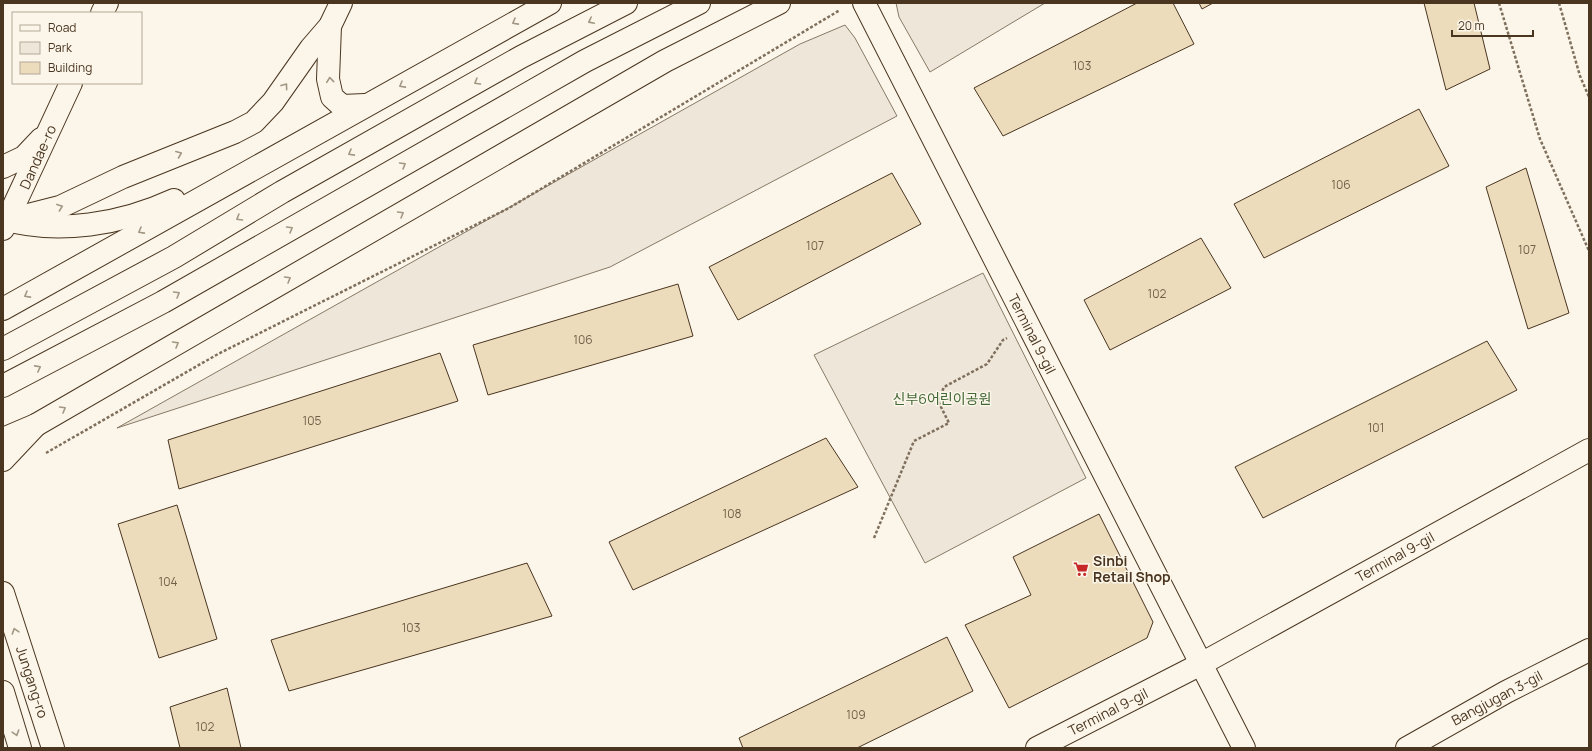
<svg xmlns="http://www.w3.org/2000/svg" width="1592" height="751" font-family="Manrope,'Noto Sans KR',sans-serif">
	<style>
		.green { fill: #ede6d9; stroke: #887966 }
		.building { fill: #ecdcbc; stroke: #4a3520 }
		.lines { fill: none; stroke-linecap: round; stroke-linejoin: round }
		.minor-casing { stroke: #4a3520; stroke-width: 24 }
		.tertiary-casing { stroke: #4a3520; stroke-width: 24 }
		.secondary-casing { stroke: #4a3520; stroke-width: 24 }
		.path { stroke: #7f6f5c; stroke-width: 2.5; stroke-dasharray: 3 2; stroke-linecap: butt }
		.minor { stroke: #fbf6e9; stroke-width: 22 }
		.tertiary { stroke: #fbf6e9; stroke-width: 22 }
		.secondary { stroke: #fbf6e9; stroke-width: 22 }
		.oneway { stroke: #a29684 }
		.labels { text-anchor: middle; stroke-width: 3; stroke-linejoin: round; paint-order: stroke }
		.number-label { font-size: 12px; fill: #725f47 }
		.street-label { font-size: 14px; fill: #4a3520; stroke: #fbf6e9 }
		.park-label { font-size: 14px; fill: #436837; stroke: #fbf6e9 }
		.poi-label { font-size: 14px; font-weight: bold; fill: #4a3520; stroke: #fbf6e9; text-anchor: start }
	</style>
	<rect width="100%" height="100%" fill="#fbf6e9"/>
	<g class="green">
		<polygon points="896,3 1045,3 930,72 899,17"/>
		<polygon points="845,25 855,38 897,116 610,267 117,428 800,44"/>
		<polygon points="983,273 1086,478 925,563 814,355"/>
	</g>
	<g class="building">
		<polygon points="1137,3 1173,3 1194,44 1003,136 974,88"/>
		<polygon points="1199,3 1213,3 1202,9"/>
		<polygon points="1424,3 1474,3 1490,69 1446,90"/>
		<polygon points="1419,109 1449,166 1264,258 1234,204"/>
		<polygon points="1526,168 1569,313 1528,329 1486,187"/>
		<polygon points="892,173 921,224 738,320 709,267"/>
		<polygon points="1201,238 1231,288 1110,350 1084,300"/>
		<polygon points="678,284 693,336 488,395 473,345"/>
		<polygon points="1487,341 1517,390 1263,518 1235,467"/>
		<polygon points="440,353 458,401 179,489 168,440"/>
		<polygon points="826,438 858,487 633,590 609,542"/>
		<polygon points="177,505 217,639 159,658 118,524"/>
		<polygon points="1099,514 1153,622 1147,638 1009,708 965,625 1031,595 1013,557"/>
		<polygon points="527,563 552,616 289,691 271,640"/>
		<polygon points="947,637 973,691 857,748 743,748 739,738"/>
		<polygon points="227,688 241,748 180,748 170,707"/>
	</g>
	<g class="lines">
		<g class="minor-casing">
			<g id="minor">
				<polyline points="864,3 1244,748"/>
				<polyline points="330,26 328,79 332,97 342,106 365,105"/>
				<polyline points="9,220 60,207 123,177 235,132 254,122 273,102 311,48 330,26 341,3"/>
				<polyline points="1037,748 1201,664 1589,450"/>
				<polyline points="1407,748 1506,692 1589,650"/>
			</g>
		</g>
		<g class="tertiary-casing">
			<g id="tertiary">
				<polyline points="102,13 107,3"/>
				<polyline points="3,167 24,157 41,139"/>
				<polyline points="3,229 71,83"/>
				<polyline points="3,460 36,425"/>
				<polyline points="3,593 53,748"/>
				<polyline points="3,692 20,748"/>
			</g>
		</g>
		<g class="secondary-casing">
			<g id="secondary">
				<path d="M3,219C58,235 122,224 174,200"/>
				<polyline points="3,309 550,3"/>
				<polyline points="3,349 174,257 282,192 521,57 626,3"/>
				<polyline points="3,386 163,302 585,61 699,3"/>
				<polyline points="3,439 36,425 665,61 779,3"/>
			</g>
		</g>
		<g class="path">
			<polyline points="1499,3 1540,139 1589,251"/>
			<polyline points="1559,3 1580,76 1589,97"/>
			<polyline points="46,453 218,354 509,208 840,10"/>
			<polyline points="874,538 914,441 949,423 938,401 944,387 987,364 1003,340 1007,338"/>
		</g>
		<use href="#minor" class="minor"/>
		<use href="#tertiary" class="tertiary"/>
		<use href="#secondary" class="secondary"/>
	</g>
	<defs><path id="oneway-chevron" d="M-2-3.5L2.5 0L-2 3.5" fill="none" stroke-width="1.6" stroke-linecap="round" stroke-linejoin="round"/></defs>
	<g class="oneway">
		<use href="#oneway-chevron" transform="translate(591 21) rotate(153)"/>
		<use href="#oneway-chevron" transform="translate(515 22) rotate(151)"/>
		<use href="#oneway-chevron" transform="translate(330 80) rotate(-96)"/>
		<use href="#oneway-chevron" transform="translate(477 82) rotate(150)"/>
		<use href="#oneway-chevron" transform="translate(402 85) rotate(151)"/>
		<use href="#oneway-chevron" transform="translate(285 86) rotate(-54)"/>
		<use href="#oneway-chevron" transform="translate(351 153) rotate(151)"/>
		<use href="#oneway-chevron" transform="translate(179 154) rotate(-22)"/>
		<use href="#oneway-chevron" transform="translate(403 165) rotate(-30)"/>
		<use href="#oneway-chevron" transform="translate(60 207) rotate(-20)"/>
		<use href="#oneway-chevron" transform="translate(401 214) rotate(-30)"/>
		<use href="#oneway-chevron" transform="translate(239 218) rotate(149)"/>
		<use href="#oneway-chevron" transform="translate(290 229) rotate(-30)"/>
		<use href="#oneway-chevron" transform="translate(141 231) rotate(151)"/>
		<use href="#oneway-chevron" transform="translate(288 279) rotate(-30)"/>
		<use href="#oneway-chevron" transform="translate(177 294) rotate(-30)"/>
		<use href="#oneway-chevron" transform="translate(27 295) rotate(151)"/>
		<use href="#oneway-chevron" transform="translate(176 344) rotate(-30)"/>
		<use href="#oneway-chevron" transform="translate(38 368) rotate(-28)"/>
		<use href="#oneway-chevron" transform="translate(63 409) rotate(-30)"/>
		<use href="#oneway-chevron" transform="translate(15 631) rotate(-108)"/>
		<use href="#oneway-chevron" transform="translate(16 733) rotate(73)"/>
	</g>
	<defs>
		<g id="supermarket-bare" transform="scale(1.2)"><path d="M-6-5.5h2.5l.6 2H6L4.5 2H-2.5L-4.4-4H-6ZM-1.5 3.2a1.3 1.3 0 1 0 .1 0ZM3 3.2a1.3 1.3 0 1 0 .1 0Z" fill="#c62828" stroke="#fbf6e9" stroke-width="2.5" paint-order="stroke"/></g>
	</defs>
	<g fill-rule="evenodd">
		<use href="#supermarket-bare" x="1081" y="569"/>
	</g>
	<g class="labels">
		<g class="number-label">
			<text x="1082" y="70">103</text>
			<text x="1341" y="189">106</text>
			<text x="815" y="250">107</text>
			<text x="1527" y="254">107</text>
			<text x="1157" y="298">102</text>
			<text x="583" y="344">106</text>
			<text x="312" y="425">105</text>
			<text x="1376" y="432">101</text>
			<text x="732" y="518">108</text>
			<text x="168" y="586">104</text>
			<text x="411" y="632">103</text>
			<text x="856" y="719">109</text>
			<text x="205" y="731">102</text>
		</g>
		<g class="street-label">
			<text transform="translate(38 157) rotate(-66)" y="5">Dandae-ro</text>
			<text transform="translate(1032 334) rotate(63)" y="5">Terminal 9-gil</text>
			<text transform="translate(1395 557) rotate(-29)" y="5">Terminal 9-gil</text>
			<text transform="translate(32 682) rotate(72)" y="5">Jungang-ro</text>
			<text transform="translate(1497 698) rotate(-28)" y="5">Bangjugan 3-gil</text>
			<text transform="translate(1108 712) rotate(-27)" y="5">Terminal 9-gil</text>
		</g>
		<g class="park-label">
			<text x="942" y="404">신부6어린이공원</text>
		</g>
		<g class="poi-label">
			<text x="1093" y="566">Sinbi<tspan x="1093" dy="16">Retail Shop</tspan></text>
		</g>
	</g>
	<rect width="1592" height="751" fill="none" stroke="#4a3520" stroke-width="8"/>
	<rect x="12" y="12" width="130" height="72" fill="#fbf6e9" stroke="#b4a999"/>
	<rect x="20" y="25" width="20" height="6" fill="#fbf6e9" stroke="#b4a999"/>
	<text x="48" y="32" font-size="12" fill="#4a3520">Road</text>
	<rect x="20" y="42" width="20" height="12" fill="#ede6d9" stroke="#b4a999"/>
	<text x="48" y="52" font-size="12" fill="#4a3520">Park</text>
	<rect x="20" y="62" width="20" height="12" fill="#ecdcbc" stroke="#b4a999"/>
	<text x="48" y="72" font-size="12" fill="#4a3520">Building</text>
	<path d="M1452 30v6h81v-6" fill="none" stroke="#4a3520" stroke-width="2"/>
	<text x="1458" y="30" font-size="12" fill="#4a3520" stroke="#fbf6e9" stroke-width="3" paint-order="stroke">20 m</text>
</svg>
